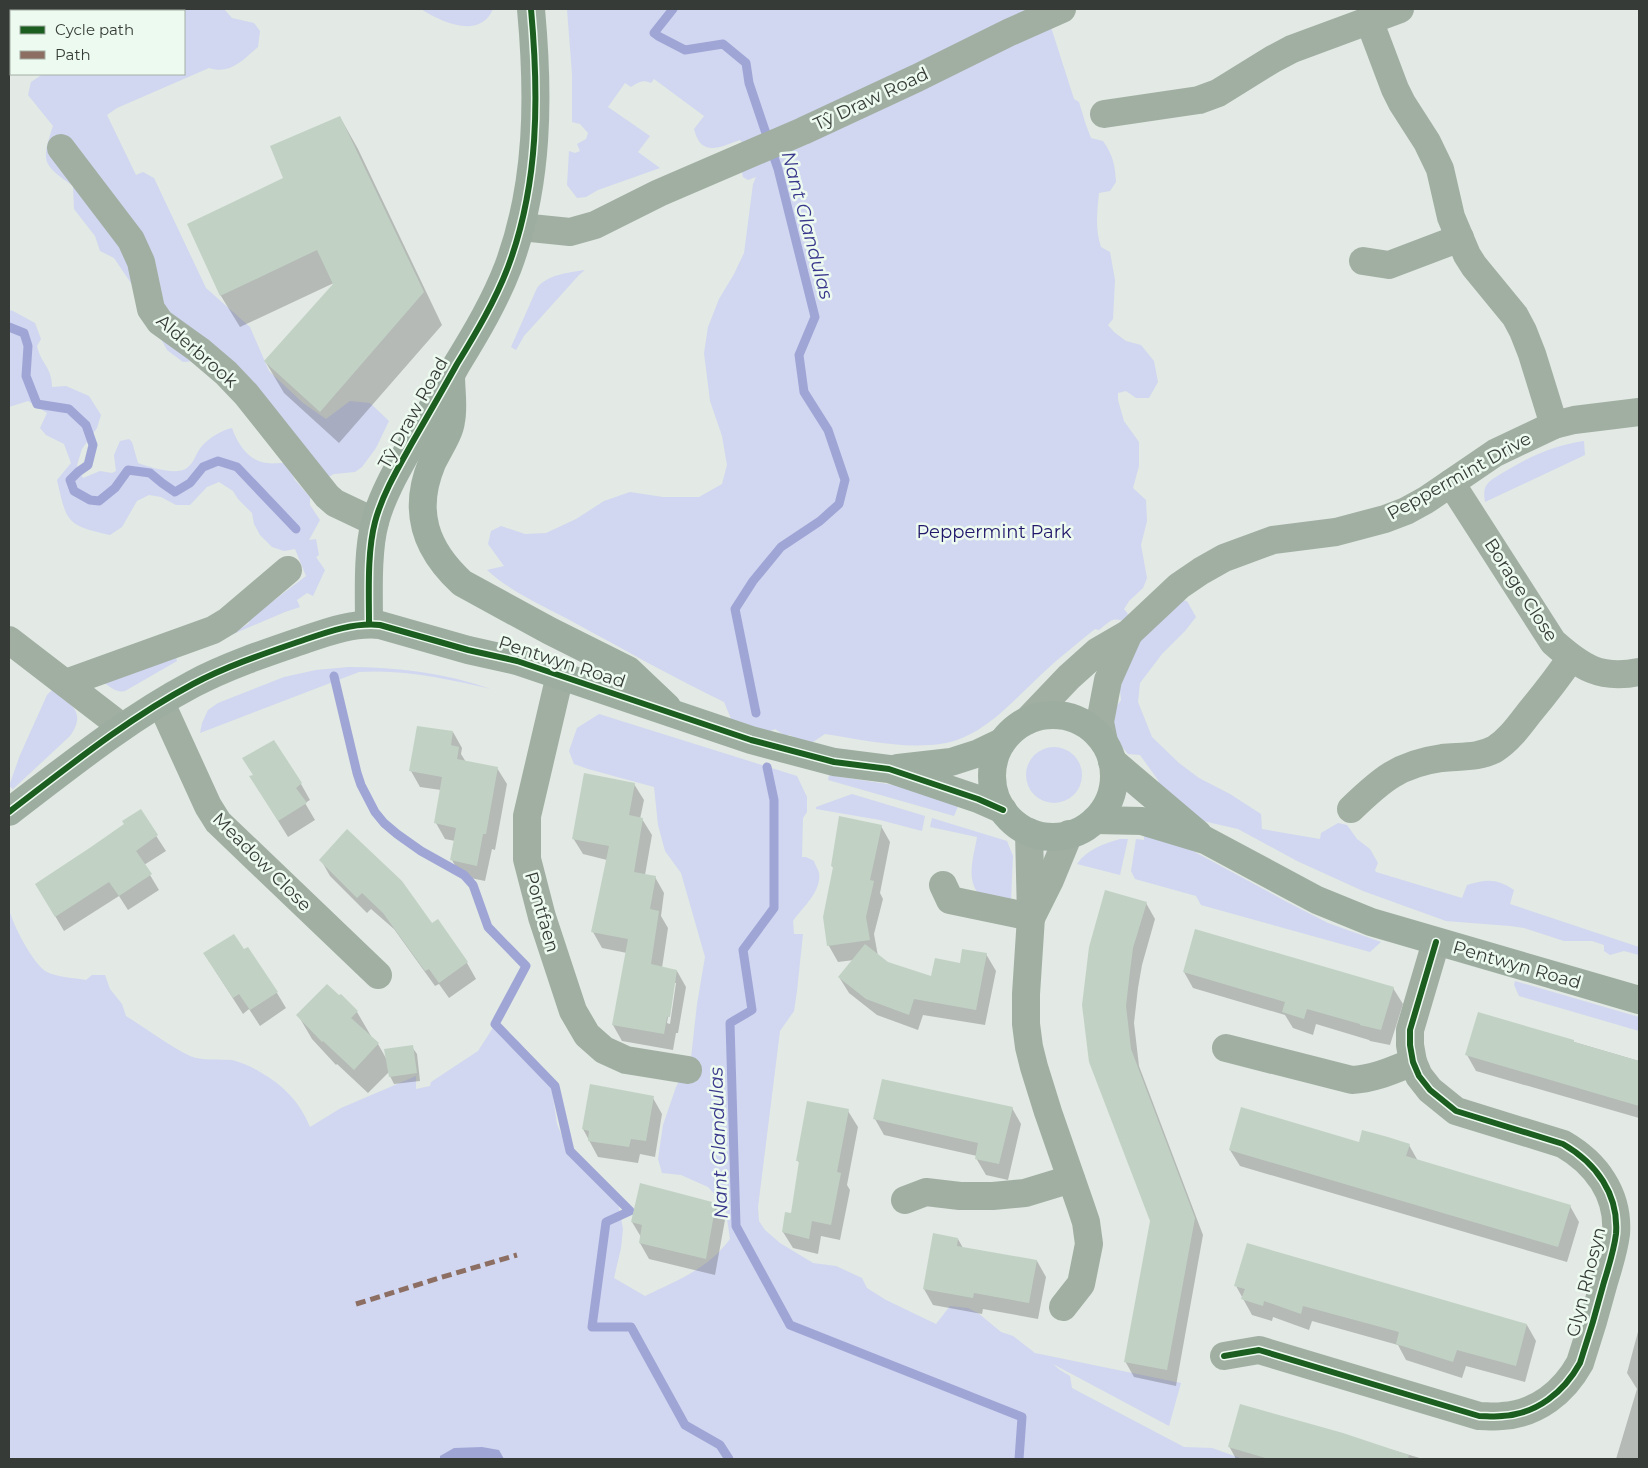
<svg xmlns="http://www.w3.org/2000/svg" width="1648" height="1468" font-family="Montserrat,sans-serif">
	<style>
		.green { fill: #d1d7f0 }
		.water { fill: #9fa6d6 }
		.shadow { fill: #0003; fill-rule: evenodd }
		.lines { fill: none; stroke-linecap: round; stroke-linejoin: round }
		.stream { stroke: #9fa6d6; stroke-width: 9 }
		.building { fill: #c1d2c5 }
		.street { stroke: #a1afa3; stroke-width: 28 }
		.secondary { stroke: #9daea1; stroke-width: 28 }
		.quiet { stroke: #8d6e63; stroke-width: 5; stroke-dasharray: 10 5; stroke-linecap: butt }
		.cycleway-casing { stroke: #edfaef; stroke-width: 9 }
		.cycleway { stroke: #1b5e20; stroke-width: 6 }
		.labels { text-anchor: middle; stroke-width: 5; stroke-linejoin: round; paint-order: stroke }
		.street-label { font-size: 18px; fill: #363b37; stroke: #edfaef }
		.park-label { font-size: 18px; fill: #22176b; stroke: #edfaef }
		.water-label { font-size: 19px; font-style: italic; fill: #38378c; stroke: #edfaef }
	</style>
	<rect width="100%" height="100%" fill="#e3e9e4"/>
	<g class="green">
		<path d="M180,9H224L232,18L254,23L260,31L258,47C243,60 230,75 209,68L117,108L107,115L136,175L143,172L154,178L206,288L250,327L269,371L303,403L326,419L350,401L370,403L389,421L376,448L362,467L355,472L334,474L311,486L290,470L295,480L310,497V505L320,520L309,540L316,539L319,555L316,557L325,570L313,596L307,593L297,600L300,607L285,612L231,635L249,623L248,620L306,576L295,549L284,551L272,547L260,535L254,524L252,513L238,499L233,491L219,482L207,487L190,505H176L161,497L149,495L137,501L122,527L110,535C66,525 67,523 57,480L71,463L64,444L46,435L40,428L47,413L28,401L9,407V310L13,311L35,323L41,339L37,346C41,364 52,367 52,387L66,386L89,396L101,415L97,428L82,449L77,465L83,478L100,471L112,473L116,471L114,455L120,441L129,439L132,442L138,463C149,467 176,476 187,468C195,462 196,452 202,446C209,438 222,430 232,428C237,443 249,462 267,463C272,464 278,463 283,463L284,450L196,361L183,362L167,350L133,286L114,258L100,251L95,236L74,209L73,186C42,164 41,162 53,126L28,95L31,82L43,74H184V11H179Z"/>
		<path d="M421,9H493C480,40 441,22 421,9Z"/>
		<path d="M567,9H1050V24L1074,99L1079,102L1086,125L1091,138L1103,141C1113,155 1115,165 1116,182L1110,191L1099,193C1097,212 1095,230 1101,247L1110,252L1115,280L1113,319L1108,325L1114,332L1126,341L1141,345L1154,361L1158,382L1149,398H1136L1126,391L1118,393V400L1124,421L1139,442V466L1133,488L1146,500L1147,521L1141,545L1147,578L1143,588L1129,601L1124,609L1128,614C1123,625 1121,618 1113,620C1109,621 1103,627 1099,630L1095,629C1078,643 1061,656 1045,671C1014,699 984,738 940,744C902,749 863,740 825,734L810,744L802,743L790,735H784L775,729L764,734L734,726L724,702C674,678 625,650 575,623C546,607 512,593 487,570L504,566L488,544L491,531L501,526L525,534L546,533L576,519L604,501L630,492L663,497H699L722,484L727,465L722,436L710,401L704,353L708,327L719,299L734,274L744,253L753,184L756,177L748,180L743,177L741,169L747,148L740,140C720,147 701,158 694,129L704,116L654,79L651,83C643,79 638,82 631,87L625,83L608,107L650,136L638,152L660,168L598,190L586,197L577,198L567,185L569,151L575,153L580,151L577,144L586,139L588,133L580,124L572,122V74Z"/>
		<path d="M585,270L579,275L524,336L516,350L511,347L537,288C548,274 568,273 585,270Z"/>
		<path d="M1584,441L1585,455L1485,502C1484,495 1483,489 1488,483C1492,479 1499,475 1504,472C1528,457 1555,445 1584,441Z"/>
		<path d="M1174,599L1187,601L1196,617L1185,631L1162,654L1140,683L1138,702L1152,737L1179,763L1199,778L1230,794L1261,814L1262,829L1320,839L1321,833L1338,823L1347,825L1357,839L1370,849L1378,863L1375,870L1376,872L1462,898L1467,885C1486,879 1497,878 1514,890L1510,904L1639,947V955L1624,951L1610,955L1604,951V945L1592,941H1564L1524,928L1510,926L1446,921L1363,891L1297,861L1238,829L1203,821L1162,792L1158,780L1140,755L1128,754L1117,741L1111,714L1121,700L1119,681L1126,673L1132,659L1135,642Z"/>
		<path d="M176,657L177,661L125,691C116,693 111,687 104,683Z"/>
		<path d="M348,667C397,667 445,673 491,689C448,679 404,669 359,672L200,733L202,723L208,710L218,703L284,677L316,670Z"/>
		<path d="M52,690C71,704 87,712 70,736L13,789L9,786L20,755L47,695Z"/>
		<path d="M599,714L797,776L807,797V812L803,818L802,857H806L814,861C815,865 818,869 819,873C822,891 802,908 793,921L794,934H803L797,991L794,1011L780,1031L758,1207L759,1221L765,1230L780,1243L813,1263L836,1266L862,1278L867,1288L886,1300L936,1324L950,1306L968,1308L978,1313L1001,1332L1013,1336L1035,1353L1181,1383L1169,1426L1053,1364L1060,1370L1070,1376L1072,1388L1184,1447L1212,1448L1243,1459H9V908C11,922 34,966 47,972C56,977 75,978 86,980L92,975H105L110,989L122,1004L126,1016C147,1029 168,1045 190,1056C200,1061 221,1059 232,1060C241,1062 252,1067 260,1072C283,1085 300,1102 310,1127L341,1108L416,1076V1089L430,1086L431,1082L478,1051L496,1023C509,1037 524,1039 528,1059L537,1066L555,1087V1091L553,1097L557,1124L570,1156L586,1168L597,1174L616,1191L623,1229L621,1248L614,1278L645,1296C678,1280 708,1269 730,1239L725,1205L708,1187L681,1175L662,1173L658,1159L663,1125L676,1087L691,1058L697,1004L705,957L681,873L665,851L658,825L654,787L588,769L574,764L569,751L577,728Z"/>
		<circle cx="1054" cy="775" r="28"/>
		<polygon points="829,775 913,788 959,804 954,816 828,780"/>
		<polygon points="852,794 925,816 922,831 880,820 816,809 816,807"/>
		<path d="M932,818L1007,841L1013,856L1011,900L978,893C966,877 974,856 977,837L930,827Z"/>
		<polygon points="1144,833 1182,845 1287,902 1328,923 1381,942 1370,952 1201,905 1196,896 1135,879 1131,871 1136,839 1144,840"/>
		<path d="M1120,839H1128L1120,875L1077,864C1086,850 1105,843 1120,839Z"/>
		<polygon points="1515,981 1639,1017 1639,1031 1519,996 1514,985"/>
	</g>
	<polygon class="water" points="482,1447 499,1450 504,1459 440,1459 440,1456 454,1448"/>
	<g class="shadow">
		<polygon points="340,117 358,149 442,325 339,443 284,393 265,361 336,282 240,327 221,296 188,224 285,179"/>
		<polygon points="453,732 462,748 461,754 466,762 497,768 507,784 495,850 492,849 485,881 461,876 452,860 455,841 445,839 436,823 441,790 420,787 411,771"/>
		<polygon points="251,777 301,784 310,800 305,803 315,820 288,837"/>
		<path d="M634,784L644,800L640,819H642L652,835L645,875L655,877L664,893L661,916L668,928L662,968L677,971L686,987L678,1033H676L673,1050L622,1041L613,1025L627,953L602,948L593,932L607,860L583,854L573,838ZM674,983H676L670,1024L667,1023Z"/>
		<polygon points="140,811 166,851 144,865 159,890 128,910 119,896 64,931 45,899"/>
		<polygon points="881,826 890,842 880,893 883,899 874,934 878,956 887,963 932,978 960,964 986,954 996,971 985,1025 923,1015 918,1030 877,1015 849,993 839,977 854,960 838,962 829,946 824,917 834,869 832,866"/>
		<polygon points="321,860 432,925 437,921 467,963 476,979 449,998 439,984 435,986 394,929 371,909 367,913 330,876"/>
		<polygon points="1146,903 1155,919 1142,965 1138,988 1134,1023 1139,1066 1203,1235 1176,1386 1134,1377 1125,1361 1151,1221 1090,1062"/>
		<polygon points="214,969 277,993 286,1008 260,1026 249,1009 243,1014"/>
		<polygon points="1184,972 1393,988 1403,1004 1390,1045 1370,1041 1369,1040 1316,1024 1313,1035 1293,1028 1285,1015 1193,988"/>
		<polygon points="357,1012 371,1036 370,1037 378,1044 387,1060 412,1047 417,1054 420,1081 394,1084 390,1076 389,1072 368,1093 337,1064 336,1065 312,1039 298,1015"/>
		<polygon points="1479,1014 1639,1061 1639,1118 1476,1071 1467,1055"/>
		<polygon points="653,1098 662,1114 655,1157 640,1154 638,1163 598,1157 583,1129"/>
		<polygon points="1012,1108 1021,1124 1008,1180 986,1175 976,1158 977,1156 884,1135 875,1119"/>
		<polygon points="848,1111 858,1127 847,1185 850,1190 840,1240 821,1236 818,1254 793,1248 783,1232 792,1214 800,1164 798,1161"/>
		<polygon points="1360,1143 1409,1145 1418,1161 1570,1206 1579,1222 1567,1262 1240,1166 1230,1150"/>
		<polygon points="716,1204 725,1220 715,1275 649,1259 640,1243 641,1237 632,1222"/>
		<polygon points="958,1239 963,1248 1037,1261 1046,1277 1038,1319 983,1309 982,1314 933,1305 924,1289"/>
		<polygon points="1236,1286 1527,1325 1536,1341 1525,1382 1466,1366 1462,1378 1406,1360 1398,1345 1312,1321 1309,1330 1273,1317 1272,1321 1252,1315"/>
		<polygon points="1639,1328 1639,1459 1616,1459 1637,1389 1627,1373"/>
		<polygon points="1241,1405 1423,1459 1236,1459 1229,1446"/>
	</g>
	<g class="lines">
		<g class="stream">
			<polyline points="673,9 654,33 658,36 685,50 723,44 746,63 749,83 778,169 815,317 799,355 804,392 828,430 845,480 839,504 820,521 781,547 753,581 735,609 756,713"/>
			<polyline points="9,327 24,333 28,346 26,376 37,404 69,409 86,425 93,445 88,465 78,472 70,480 74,491 90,500 99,501 115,488 128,470 150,473 162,483 175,492 190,483 203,467 218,461 237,467 296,529"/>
			<polyline points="334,676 357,773 361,785 375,812 384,823 397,834 421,851 464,875 473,885 488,927 526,966 495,1024 555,1086 570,1151 630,1211 606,1222 592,1327 631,1327 685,1425 720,1445 729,1459"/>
			<polyline points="767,767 774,800 774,908 743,950 752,1010 730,1023 736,1226 790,1325 1022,1417 1019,1459"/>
		</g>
	</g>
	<g class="building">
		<polygon points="340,116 424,292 320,412 264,361 333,284 317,250 220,296 187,224 283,178 270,146"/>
		<polygon points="417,726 453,731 451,745 459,747 457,759 498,767 486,834 483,834 477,866 450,860 456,828 434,823 442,777 409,771"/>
		<polygon points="274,740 302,783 296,788 307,803 278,821 249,776 253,775 242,758"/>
		<polygon points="584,773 635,783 629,815 643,818 634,872 656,876 650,909 659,911 651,964 677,970 670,1017 667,1017 664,1034 612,1025 628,939 591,932 609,846 572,839"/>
		<polygon points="141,809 158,835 136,851 152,874 119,896 109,882 55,917 35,884 91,847 124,824 122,821"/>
		<polygon points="839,816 882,825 870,880 874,881 866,917 870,940 827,946 823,917 833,867 831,866"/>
		<polygon points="347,829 402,881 432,923 438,919 468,962 439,983 429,969 425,971 383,913 362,893 357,898 319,860"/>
		<polygon points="1105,890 1147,902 1133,948 1130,971 1126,1006 1131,1049 1195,1218 1167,1370 1124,1362 1150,1221 1089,1062 1082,1005 1089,947"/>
		<polygon points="1195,929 1394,987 1381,1030 1360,1025 1360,1024 1307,1009 1304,1019 1282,1012 1285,1002 1183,972"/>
		<polygon points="234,934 244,949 248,947 278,992 250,1010 239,994 233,998 203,953"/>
		<polygon points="865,944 888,962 931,976 935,958 960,963 962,949 987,953 976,1010 914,999 909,1015 866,999 838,977"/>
		<polygon points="327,984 339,995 341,994 358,1011 351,1018 379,1043 354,1070 323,1041 322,1042 296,1015"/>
		<polygon points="1478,1012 1574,1040 1574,1042 1639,1061 1639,1106 1465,1055"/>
		<polygon points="413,1045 417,1073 389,1077 384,1049"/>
		<polygon points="882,1079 1013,1107 999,1164 975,1159 978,1143 873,1119"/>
		<polygon points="590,1084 654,1096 646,1141 631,1139 629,1147 588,1141 589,1131 582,1129"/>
		<polygon points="807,1101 849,1109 837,1172 841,1173 831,1225 812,1221 809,1239 782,1232 785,1212 791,1213 799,1161 796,1161"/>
		<polygon points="1241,1107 1359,1142 1362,1130 1388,1137 1410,1144 1406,1156 1571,1205 1558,1247 1229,1150"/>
		<polygon points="640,1183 716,1203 706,1259 639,1243 642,1225 631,1222"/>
		<polygon points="933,1233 958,1238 957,1246 1037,1260 1029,1303 974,1293 973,1298 923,1289"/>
		<polygon points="1247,1243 1527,1324 1516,1366 1457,1350 1453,1362 1396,1344 1399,1332 1377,1326 1303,1306 1301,1314 1264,1301 1263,1306 1241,1299 1245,1289 1234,1286"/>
		<polygon points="1240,1404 1343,1433 1409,1455 1408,1459 1269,1459 1228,1447"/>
	</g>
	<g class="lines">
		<g class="street">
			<polyline points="1369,20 1395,89 1402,103 1427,142 1440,169 1451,217 1467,255 1474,266 1515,316 1523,331 1532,354 1554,425"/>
			<polyline points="1104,114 1199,100 1218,93 1273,59 1292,49 1400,9"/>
			<polyline points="61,148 131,240 141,262 151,309 160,322 199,350 226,373 246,394 327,496 335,503 375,522"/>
			<polyline points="521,227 570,232 595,225 659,193 803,131 917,78 1010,32 1062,9"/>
			<polyline points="1363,261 1389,265 1460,238"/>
			<path d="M1451,483L1553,642C1581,667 1600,680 1639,672"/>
			<polyline points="9,640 122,727"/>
			<polyline points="560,675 527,816 527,859 542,917 573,1011 587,1035 604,1050 626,1060 688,1070"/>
			<polyline points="66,683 213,630 228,621 288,570"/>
			<polyline points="161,703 208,806 218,822 378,975"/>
			<polyline points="1028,720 1069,677 1098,651 1129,633 1179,586 1201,571 1224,558 1273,540 1336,532 1385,519 1406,511 1426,500 1495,453 1554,425 1574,420 1639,412"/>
			<polyline points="1104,742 1100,722 1108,680 1129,633"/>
			<path d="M1351,809C1381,780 1399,764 1442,758C1460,756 1479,758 1495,749C1509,740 1519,726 1529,713C1544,695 1558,677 1571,658"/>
			<polyline points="1029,832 1031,917 1026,994 1026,1024 1029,1047 1034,1067 1048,1112 1081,1207 1086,1222 1089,1244 1081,1284 1063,1307"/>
			<polyline points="943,885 950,900 1031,917"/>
			<polyline points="1032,916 1050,880 1069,834"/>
			<path d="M1226,1048L1352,1080C1374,1079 1393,1070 1413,1062"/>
			<polyline points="905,1200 926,1192 960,1196 993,1196 1025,1193 1071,1179"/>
			<path d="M1224,1356L1259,1350L1479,1416C1486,1416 1495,1417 1502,1416C1537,1414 1564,1392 1580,1363C1589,1336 1597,1309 1604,1282C1609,1266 1614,1250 1616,1234C1619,1194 1596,1163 1563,1144L1456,1111L1430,1090L1419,1076L1413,1062L1410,1045V1030L1436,942"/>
		</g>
		<g class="secondary">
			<path d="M451,376C451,390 454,407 451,421C450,433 437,452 432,463C412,511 425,549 462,583L550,631L628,670L667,707"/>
			<path d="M369,624C369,593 367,552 375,522C382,495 398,468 412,443C427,417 442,391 457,364C476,333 495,301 508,267C539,184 539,96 531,9"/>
			<circle cx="1053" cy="776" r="61"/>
			<polyline points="1112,761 1198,834"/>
			<polyline points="898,768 951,762 979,753 1002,742"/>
			<path d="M9,812C68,767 127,719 193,684C225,667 260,655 295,643C322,634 351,622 380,625L468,650L517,661L751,740L834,762L889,769L978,799L1003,810"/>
			<polyline points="1095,820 1142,821 1205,840 1317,900 1371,922 1639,1000"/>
		</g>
		<polyline class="quiet" points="356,1304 439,1278 517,1255"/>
		<g class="cycleway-casing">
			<g id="cycleway">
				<path d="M369,624C369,593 367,552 375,522C382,495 398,468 412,443C427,417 442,391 457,364C476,333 495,301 508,267C539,184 539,96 531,9"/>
				<path d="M9,812C68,767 127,719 193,684C225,667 260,655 295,643C322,634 351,622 380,625L468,650L517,661L751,740L834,762L889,769L978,799L1003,810"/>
				<path d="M1224,1356L1259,1350L1479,1416C1486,1416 1495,1417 1502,1416C1537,1414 1564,1392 1580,1363C1589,1336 1597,1309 1604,1282C1609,1266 1614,1250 1616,1234C1619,1194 1596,1163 1563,1144L1456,1111L1430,1090L1419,1076L1413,1062L1410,1045V1030L1436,942"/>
			</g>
		</g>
		<use href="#cycleway" class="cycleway"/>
	</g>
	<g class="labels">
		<g class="street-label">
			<text transform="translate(871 99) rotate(-25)" y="6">Tŷ Draw Road</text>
			<text transform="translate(197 351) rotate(41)" y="6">Alderbrook</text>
			<text transform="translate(413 413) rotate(-61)" y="6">Tŷ Draw Road</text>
			<text transform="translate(1459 476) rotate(-29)" y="6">Peppermint Drive</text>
			<text transform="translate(1521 590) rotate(57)" y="6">Borage Close</text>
			<text transform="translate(562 662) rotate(18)" y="6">Pentwyn Road</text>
			<text transform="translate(262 862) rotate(45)" y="6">Meadow Close</text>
			<text transform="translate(542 912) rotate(74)" y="6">Pontfaen</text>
			<text transform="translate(1517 965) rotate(16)" y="6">Pentwyn Road</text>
			<text transform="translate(1586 1282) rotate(-76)" y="6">Glyn Rhosyn</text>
		</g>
		<g class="park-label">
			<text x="994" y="538">Peppermint Park</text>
		</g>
		<g class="water-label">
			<text transform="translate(808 225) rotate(75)" y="7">Nant Glandulas</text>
			<text transform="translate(718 1143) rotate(-92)" y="7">Nant Glandulas</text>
		</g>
	</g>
	<rect width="1648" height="1468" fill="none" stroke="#363b37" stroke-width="20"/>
	<rect x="10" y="10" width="175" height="65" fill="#edfaef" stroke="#a4aea5"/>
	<rect x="20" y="26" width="25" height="8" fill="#1b5e20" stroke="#a4aea5"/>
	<text x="55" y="35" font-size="15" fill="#363b37">Cycle path</text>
	<rect x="20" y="51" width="25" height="8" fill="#8d6e63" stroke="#a4aea5"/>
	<text x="55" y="60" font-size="15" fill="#363b37">Path</text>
</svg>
